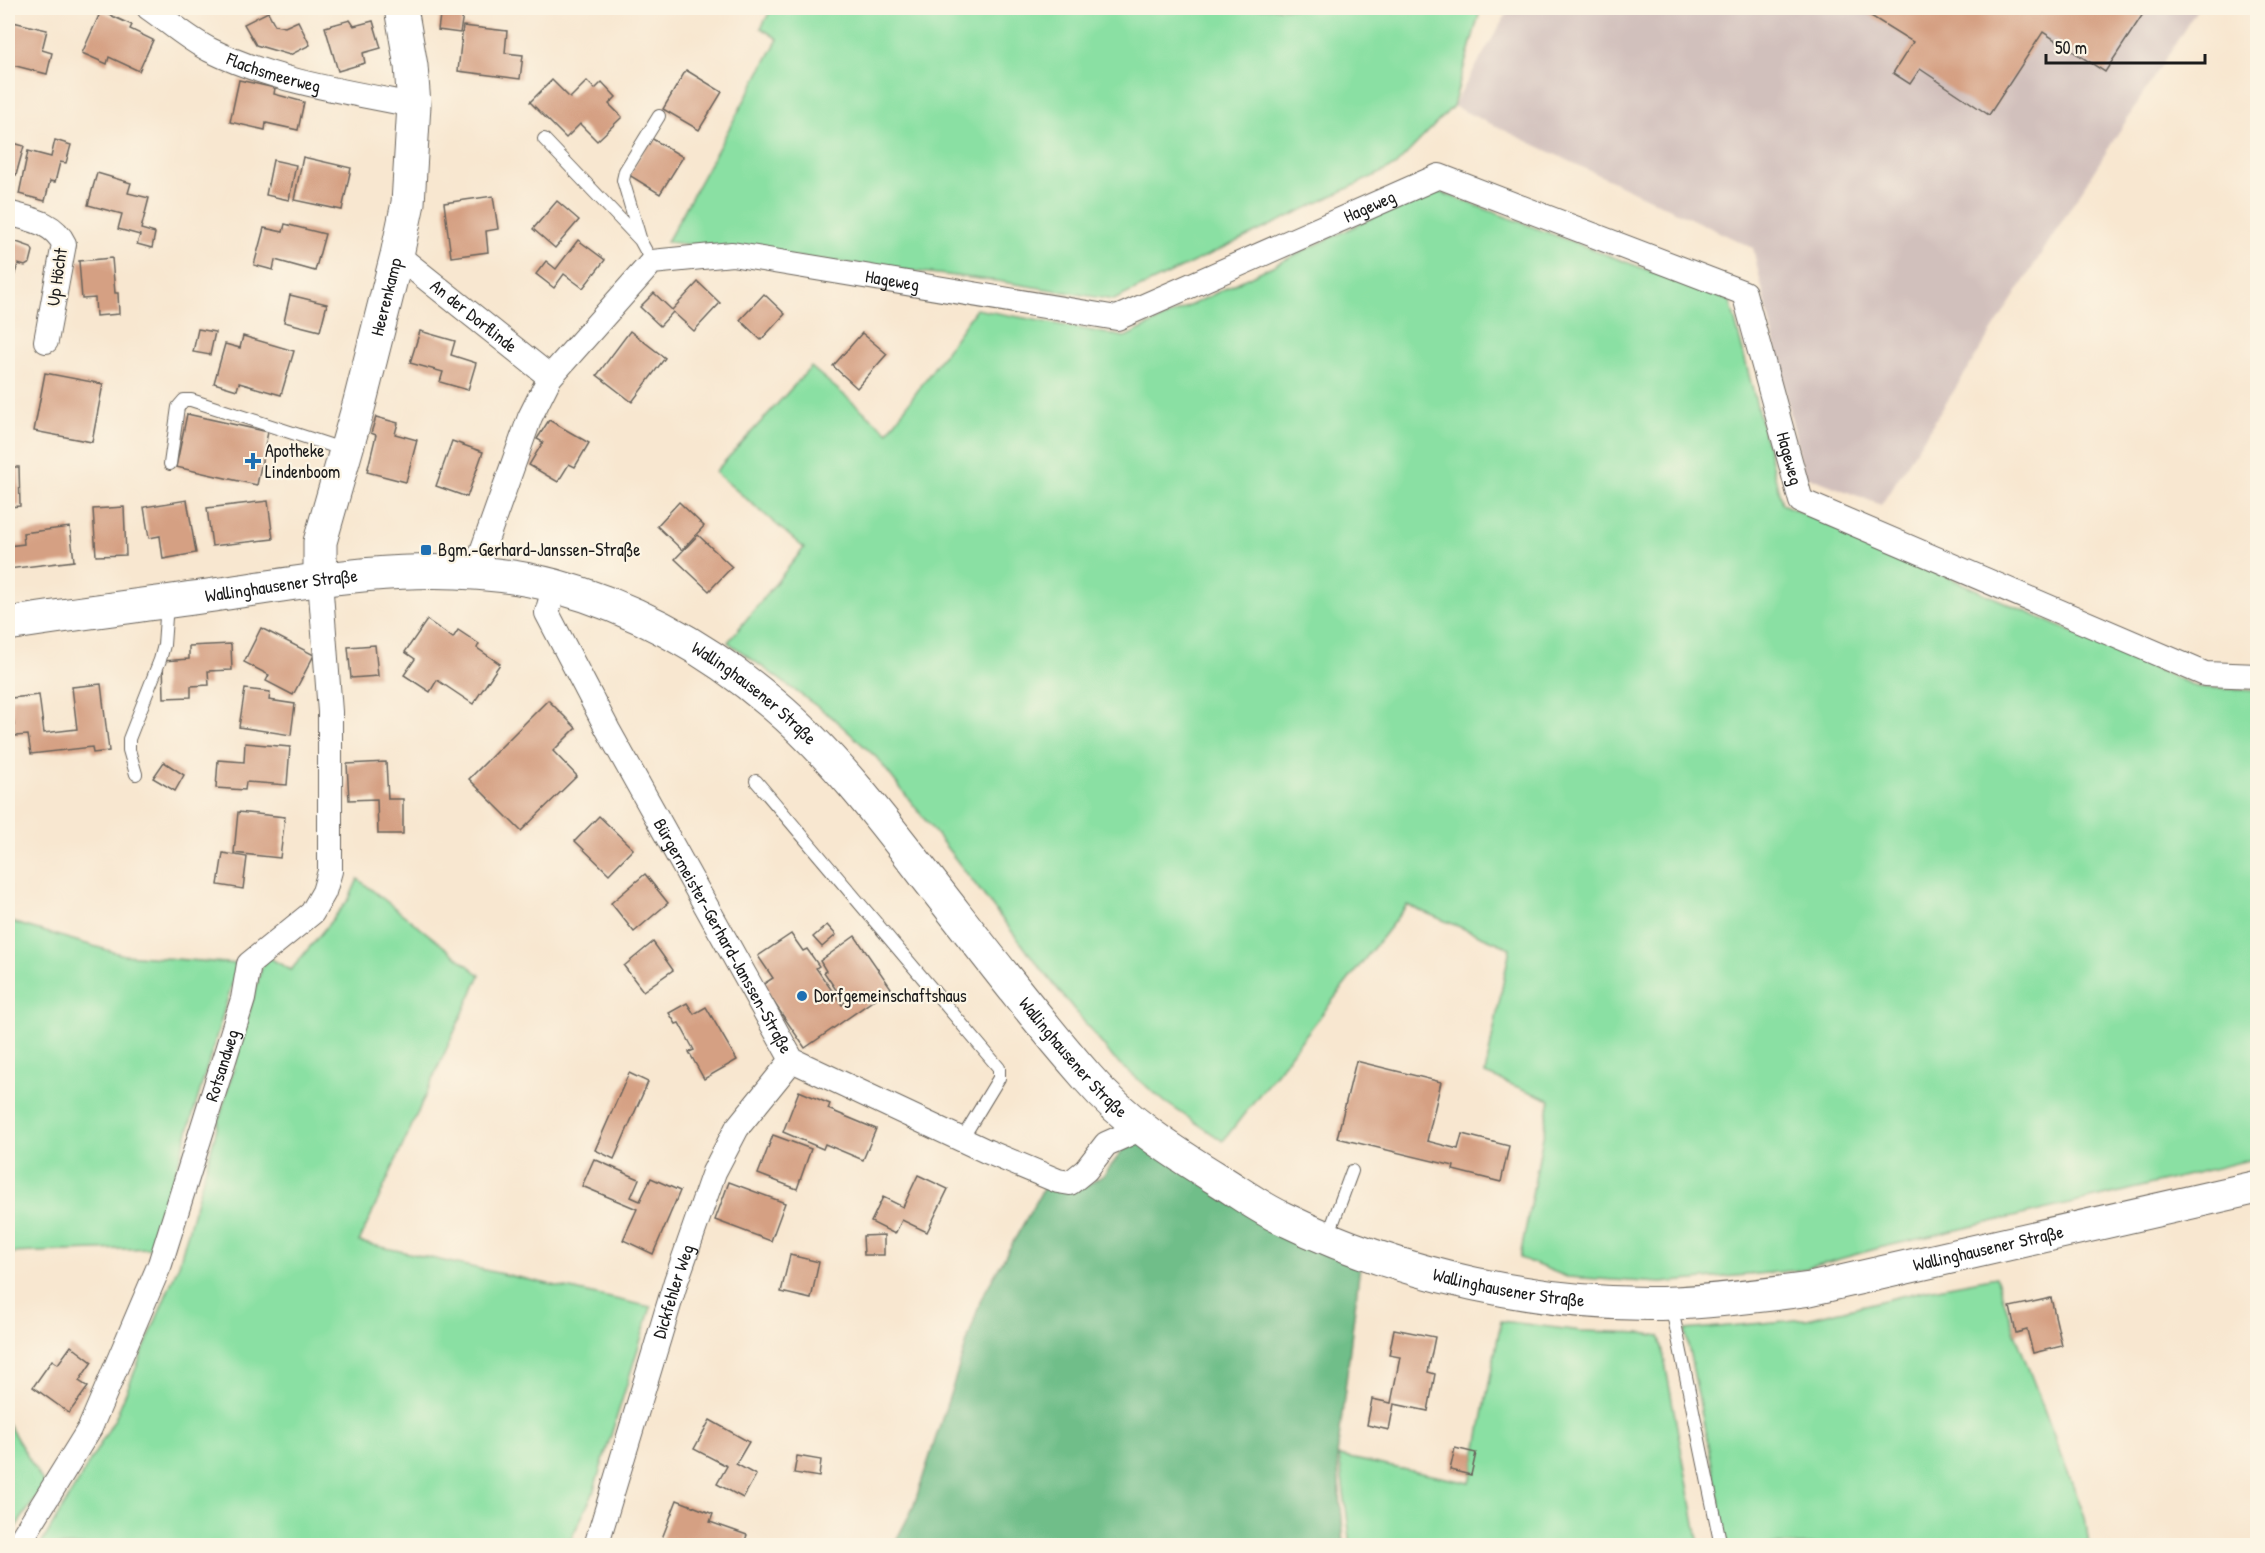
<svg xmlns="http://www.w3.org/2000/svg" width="2265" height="1553" font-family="'Patrick Hand',sans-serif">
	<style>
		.industrial { fill: #d1c0bc }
		.green { fill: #8ae0a3; stroke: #537e60; stroke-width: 1.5 }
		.forest { fill: #6fbe89; stroke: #466d52; stroke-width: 1.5 }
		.building { fill: #d5a083 }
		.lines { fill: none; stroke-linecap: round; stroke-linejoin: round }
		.lane-casing { stroke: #69635b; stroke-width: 14 }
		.street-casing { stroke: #69635b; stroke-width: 26 }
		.secondary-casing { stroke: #69635b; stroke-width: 35 }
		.lane { stroke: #fff; stroke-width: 12 }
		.street { stroke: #fff; stroke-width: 24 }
		.secondary { stroke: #fff; stroke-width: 33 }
		.poi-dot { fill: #1f6fb2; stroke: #fcf5e5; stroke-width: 2 }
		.labels { text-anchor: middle; stroke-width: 4.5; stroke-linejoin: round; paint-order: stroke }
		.street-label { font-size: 18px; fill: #1c1c1c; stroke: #fcf5e5 }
		.poi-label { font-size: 18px; fill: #1c1c1c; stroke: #fcf5e5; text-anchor: start }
	</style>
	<rect width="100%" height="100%" fill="#fcf5e5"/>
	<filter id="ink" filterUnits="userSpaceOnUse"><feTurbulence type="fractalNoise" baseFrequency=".0167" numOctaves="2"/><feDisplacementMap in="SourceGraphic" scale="12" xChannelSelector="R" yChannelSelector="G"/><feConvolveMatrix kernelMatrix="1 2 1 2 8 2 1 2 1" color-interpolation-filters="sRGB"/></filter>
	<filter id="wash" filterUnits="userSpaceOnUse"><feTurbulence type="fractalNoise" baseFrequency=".008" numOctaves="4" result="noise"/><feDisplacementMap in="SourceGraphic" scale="24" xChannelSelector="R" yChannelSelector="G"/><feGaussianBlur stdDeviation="1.35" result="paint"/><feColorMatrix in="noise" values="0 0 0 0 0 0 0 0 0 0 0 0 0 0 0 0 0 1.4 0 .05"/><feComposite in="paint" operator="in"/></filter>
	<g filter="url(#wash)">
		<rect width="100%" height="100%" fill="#f8e7d0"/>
		<polygon class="industrial" points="1510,8 2198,8 1881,505 1804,475 1753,248 1453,106"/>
		<g class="green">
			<polygon points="772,8 1481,8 1453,106 1395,166 1114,300 997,281 667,242 778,39 761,28"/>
			<polygon points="1432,189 1730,301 1782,504 2197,687 2257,691 2257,1158 2108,1195 1879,1248 1800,1270 1661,1283 1567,1277 1520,1258 1550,1100 1485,1074 1510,948 1407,905 1223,1141 1165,1102 1114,1059 1027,951 877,758 833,718 728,642 804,548 715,472 811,367 888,432 976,309 1125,337"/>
			<polygon points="358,879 480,975 359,1242 651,1307 592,1496 568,1545 40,1546 115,1419 179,1264 261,970 268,957 291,970 349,899"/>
			<polygon points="8,921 124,955 238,964 153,1248 8,1253"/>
			<polygon points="1996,1277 2018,1341 2085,1517 2089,1545 1728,1545 1685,1330 1807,1319 1922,1291"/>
			<polygon points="1501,1321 1581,1331 1642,1333 1660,1336 1699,1545 1351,1545 1339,1456 1470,1483"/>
			<polygon points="8,1424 45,1485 8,1538"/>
		</g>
		<polygon class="forest" points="1156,1132 1362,1249 1337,1456 1344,1545 893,1546 913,1508 981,1299 1051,1175 1086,1186 1104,1175 1123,1150"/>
		<g id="blocks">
			<g class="building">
				<polygon points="441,8 464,8 460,33 438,30"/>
				<polygon points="1858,8 2147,8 2105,72 2043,32 1989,115 1920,69 1910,84 1893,73 1913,42"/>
				<polygon points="101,11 132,25 130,29 153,40 139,71 109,57 107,64 82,53"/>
				<polygon points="268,12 275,25 285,27 298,21 310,45 290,55 256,45 244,24"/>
				<polygon points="350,20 354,26 373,21 381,48 363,53 365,63 338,71 325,27"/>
				<polygon points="13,22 47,30 42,50 52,53 47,74 8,64 8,46"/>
				<polygon points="463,26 507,31 505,53 523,55 520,79 458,71"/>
				<polygon points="686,70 722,92 699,130 663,109"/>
				<polygon points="239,80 275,88 274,94 304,102 298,130 266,123 265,130 230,122"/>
				<polygon points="552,80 570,98 587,81 595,89 602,82 616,97 609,104 622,117 597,141 580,124 566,138 530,102"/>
				<polygon points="651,138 683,157 660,194 629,175"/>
				<polygon points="55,140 71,145 66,163 60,162 55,182 50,181 45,201 19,194 28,151 51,157"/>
				<polygon points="10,142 24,146 16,175 8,173 8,152"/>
				<polygon points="303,157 351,168 342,210 294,200"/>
				<polygon points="273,160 296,165 289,200 266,195"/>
				<polygon points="97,173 131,183 128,193 149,198 141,229 155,233 152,248 137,244 140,235 118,229 122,214 88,205"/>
				<polygon points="493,196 498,229 486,231 488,252 451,257 444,203"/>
				<polygon points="557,201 579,220 555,248 533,229"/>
				<polygon points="285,224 325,234 315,271 275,260 273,270 254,265 264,228 283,232"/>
				<polygon points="8,239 31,247 33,251 30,263 25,266 18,264 13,280 8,279"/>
				<polygon points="578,240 605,260 583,288 564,274 554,288 536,274 546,261 556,269"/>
				<polygon points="112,258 115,293 118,293 119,314 96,316 95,298 82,299 79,261"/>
				<polygon points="698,282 720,303 694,331 673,312 660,326 640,307 654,293 672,310"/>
				<polygon points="764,294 785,314 761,340 740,320"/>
				<polygon points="290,295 327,304 320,331 284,322"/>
				<polygon points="198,329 215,332 210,355 193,352"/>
				<polygon points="420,331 455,341 451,355 476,363 468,390 440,382 443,372 410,363"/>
				<polygon points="630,331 665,358 632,402 597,375"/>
				<polygon points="862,333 887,354 857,388 833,366"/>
				<polygon points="243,336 294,351 281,395 239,383 237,390 214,383 225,344 240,348"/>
				<polygon points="45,373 103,384 92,442 34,431"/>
				<polygon points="187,414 268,432 257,485 176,467"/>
				<polygon points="376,417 398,423 395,434 417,440 406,482 367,472 376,435 371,433"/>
				<polygon points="549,420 589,443 575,467 569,464 558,482 529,465 543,442 537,439"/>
				<polygon points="452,441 483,452 467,497 436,486"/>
				<polygon points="8,467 19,467 20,506 8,507"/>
				<polygon points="187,500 196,553 163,559 160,536 149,538 144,507"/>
				<polygon points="268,501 273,539 212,546 207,508"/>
				<polygon points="679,502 704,526 682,550 657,526"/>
				<polygon points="124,507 126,555 96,556 93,509"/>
				<polygon points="70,527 74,561 8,569 8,546 24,544 23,533"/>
				<polygon points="698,535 732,567 709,591 675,559"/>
				<polygon points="427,620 453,638 458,630 479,644 477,648 500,664 473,704 437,680 430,692 404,675 415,659 405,652"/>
				<polygon points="261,628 314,655 293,695 266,681 269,675 244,662"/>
				<polygon points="231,644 232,670 208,671 209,685 191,686 191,697 164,698 163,661 189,659 189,646"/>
				<polygon points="375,645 378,676 351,678 348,647"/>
				<polygon points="101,684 109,751 93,753 92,747 31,754 28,735 15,736 11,698 39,695 44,733 77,729 72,687"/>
				<polygon points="245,689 270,692 269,700 295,704 291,735 239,727"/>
				<polygon points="548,700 576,728 553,751 577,776 521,831 469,779"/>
				<polygon points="245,743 290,747 287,785 246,782 245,790 216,788 218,760 244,762"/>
				<polygon points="164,762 184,775 175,791 153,778"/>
				<polygon points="386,762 388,799 403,799 403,834 378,834 377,799 349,800 347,764"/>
				<polygon points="238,812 285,817 280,858 234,853"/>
				<polygon points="599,816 633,849 609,874 575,841"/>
				<polygon points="223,853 247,857 243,889 218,885"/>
				<polygon points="645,874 668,903 634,932 611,903"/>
				<polygon points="827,925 836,935 822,947 813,937"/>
				<polygon points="791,934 803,951 807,949 819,966 816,968 842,1005 845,1003 824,972 826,971 820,961 855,936 891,988 805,1048 762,985 773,978 758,956"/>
				<polygon points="653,942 673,970 643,991 624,966"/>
				<polygon points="687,1003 694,1014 706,1007 737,1060 704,1079 689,1052 694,1050 679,1023 676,1024 669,1013"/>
				<polygon points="1356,1061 1441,1082 1427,1141 1458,1149 1462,1134 1509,1146 1501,1182 1453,1170 1454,1166 1337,1138"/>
				<polygon points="629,1073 648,1082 614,1159 595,1150"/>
				<polygon points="799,1091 830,1104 828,1109 876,1129 863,1160 825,1144 823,1149 783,1132"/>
				<polygon points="773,1135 811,1149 797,1189 758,1174"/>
				<polygon points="594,1159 639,1179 631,1197 640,1201 651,1178 680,1191 653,1254 623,1240 637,1209 582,1186"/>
				<polygon points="918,1175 948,1189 927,1232 902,1220 895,1234 871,1222 883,1197 903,1207"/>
				<polygon points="729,1182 785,1203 771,1241 715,1220"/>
				<polygon points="884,1235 884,1255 864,1255 863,1236"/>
				<polygon points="790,1255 819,1262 811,1299 781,1292"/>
				<polygon points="2051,1298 2062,1346 2033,1353 2027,1330 2016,1333 2010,1307"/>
				<polygon points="1394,1329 1435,1337 1428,1372 1435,1374 1428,1411 1394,1404 1389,1430 1367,1425 1372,1399 1391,1403 1400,1357 1389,1355"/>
				<polygon points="71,1346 92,1362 79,1381 88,1387 69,1413 33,1387 52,1360 58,1364"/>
				<polygon points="710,1420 749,1442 736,1464 756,1475 743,1498 717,1484 727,1466 694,1449"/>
				<polygon points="1455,1448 1476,1453 1471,1475 1450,1470"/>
				<polygon points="797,1456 821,1460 819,1477 794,1473"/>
				<polygon points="677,1500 713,1514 710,1522 747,1535 743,1546 659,1546"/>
			</g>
		</g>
	</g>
	<g filter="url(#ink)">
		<use href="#blocks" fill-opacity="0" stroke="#69635b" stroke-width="1.5"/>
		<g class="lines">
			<g class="lane-casing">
				<g id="lane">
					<polyline points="544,139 640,240 652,262"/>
					<polyline points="640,238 623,180 625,171 659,116"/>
					<polyline points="170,464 178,407 184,400 191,400 345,450"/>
					<polyline points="136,774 129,750 129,739 160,660 164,645 167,603"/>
					<polyline points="756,781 999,1068 999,1078 962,1139"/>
					<polyline points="1328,1236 1352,1171"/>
					<polyline points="1671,1304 1721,1546"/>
				</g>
			</g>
			<g class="street-casing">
				<g id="street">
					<path id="s1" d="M149,8C168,21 188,39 210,50C273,81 346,92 414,105"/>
					<path d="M8,213C29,219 54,222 64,244L46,341"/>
					<path id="s2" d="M397,255L550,377"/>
					<path id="s3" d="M474,574L530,417L550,377L652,262L732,254L1117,318L1439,176L1744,293L1801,501L2205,674L2258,676"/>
					<path id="s4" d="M555,586L547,613L608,730L792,1060L986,1151L1058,1181L1070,1183L1086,1170L1106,1144L1142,1128"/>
					<path id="s5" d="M17,1546L90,1428L160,1264L243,999L249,964L312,913L324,892L330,871V712L320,580"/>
					<path id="s6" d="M596,1546L676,1281L714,1172L737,1128L792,1060"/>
				</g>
			</g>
			<g class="secondary-casing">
				<g id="secondary">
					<path id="s7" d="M320,580V542L359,405L397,255L408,203L414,105L411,66L401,8"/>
					<path id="s8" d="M8,624C76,613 145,605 214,595C325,579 444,556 555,586C636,608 710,650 773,704C831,753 879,815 925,875C979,944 1031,1013 1088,1078C1124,1120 1173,1152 1219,1180C1240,1193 1260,1208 1282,1218C1398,1275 1546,1308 1675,1303C1721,1301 1765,1295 1810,1289L2258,1187"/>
				</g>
			</g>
			<use href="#lane" class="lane"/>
			<use href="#street" class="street"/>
			<use href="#secondary" class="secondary"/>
		</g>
	</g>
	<g class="poi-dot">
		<path d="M250 452h6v6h6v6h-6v6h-6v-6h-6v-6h6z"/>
		<rect x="420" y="544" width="12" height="12" rx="3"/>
		<circle cx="802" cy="996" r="6"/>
	</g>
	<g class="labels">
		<g class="street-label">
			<text dy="6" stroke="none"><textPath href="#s1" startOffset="142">Flachsmeerweg</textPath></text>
			<text dy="6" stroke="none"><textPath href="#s3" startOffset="1112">Hageweg</textPath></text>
			<text transform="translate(57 277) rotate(-82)" y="6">Up Höcht</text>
			<text dy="6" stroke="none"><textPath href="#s3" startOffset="608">Hageweg</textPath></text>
			<text dy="6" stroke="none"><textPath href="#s7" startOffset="292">Heerenkamp</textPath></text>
			<text dy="6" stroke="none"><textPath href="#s2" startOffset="98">An der Dorflinde</textPath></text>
			<text dy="6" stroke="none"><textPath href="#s3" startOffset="1686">Hageweg</textPath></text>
			<text dy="6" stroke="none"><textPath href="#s8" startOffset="276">Wallinghausener Straße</textPath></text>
			<text dy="6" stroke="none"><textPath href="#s8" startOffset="780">Wallinghausener Straße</textPath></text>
			<text dy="6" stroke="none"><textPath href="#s4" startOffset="396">Bürgermeister-Gerhard-Janssen-Straße</textPath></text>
			<text dy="6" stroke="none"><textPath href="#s8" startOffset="1266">Wallinghausener Straße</textPath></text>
			<text dy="6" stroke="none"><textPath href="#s5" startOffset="525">Rotsandweg</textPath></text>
			<text dy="6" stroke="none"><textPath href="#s8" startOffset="2256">Wallinghausener Straße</textPath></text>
			<text dy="6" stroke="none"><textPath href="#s8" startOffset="1770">Wallinghausener Straße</textPath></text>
			<text dy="6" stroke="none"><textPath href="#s6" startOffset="266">Dickfehler Weg</textPath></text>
		</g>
		<g class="poi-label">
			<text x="265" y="457">Apotheke<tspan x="265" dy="21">Lindenboom</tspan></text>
			<text x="438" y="556">Bgm.-Gerhard-Janssen-Straße</text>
			<text x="814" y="1002">Dorfgemeinschaftshaus</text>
		</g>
	</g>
	<rect width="2265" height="1553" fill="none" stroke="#fcf5e5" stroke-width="30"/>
	<path d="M2046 54v9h159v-9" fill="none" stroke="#1c1c1c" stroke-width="3"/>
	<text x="2055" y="54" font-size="18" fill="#1c1c1c" stroke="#fcf5e5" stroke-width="4.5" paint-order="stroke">50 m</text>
</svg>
